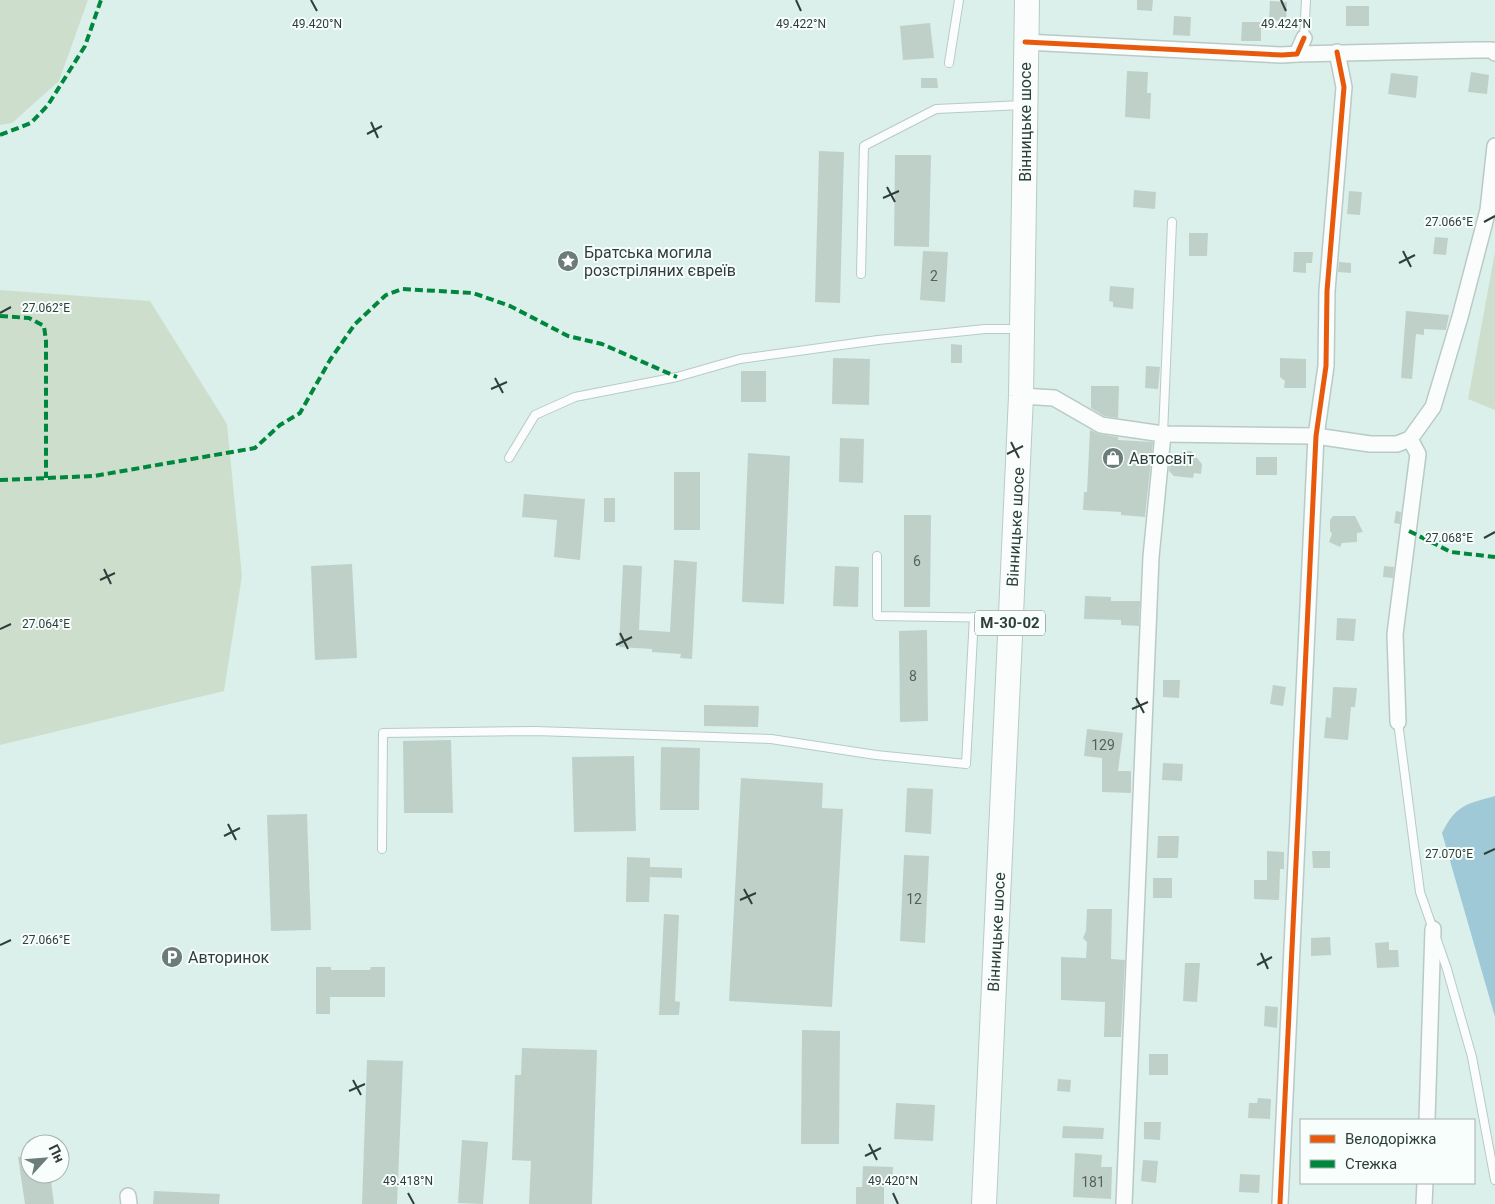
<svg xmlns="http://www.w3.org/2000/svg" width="1495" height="1204" font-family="Roboto,sans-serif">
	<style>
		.green { fill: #cddfcc }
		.water { fill: #a0c9d7 }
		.building { fill: #bfd0c8 }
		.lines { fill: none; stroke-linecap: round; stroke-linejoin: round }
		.service-casing { stroke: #b9cac6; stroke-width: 10 }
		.minor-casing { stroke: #b9cac6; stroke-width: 18 }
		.primary-casing { stroke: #b9cac6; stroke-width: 26 }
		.service { stroke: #fafdfc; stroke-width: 8 }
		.minor { stroke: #fafdfc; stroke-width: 15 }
		.primary { stroke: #fafdfc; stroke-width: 24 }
		.quiet { stroke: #00873e; stroke-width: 4; stroke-dasharray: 8 4; stroke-linecap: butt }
		.cycleway-casing { stroke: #f7fefc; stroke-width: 8 }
		.cycleway { stroke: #e8590c; stroke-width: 5 }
		.ticks { fill: none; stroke: #303e3b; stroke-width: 2 }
		.labels { text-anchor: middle; stroke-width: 4; stroke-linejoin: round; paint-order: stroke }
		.number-label { font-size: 14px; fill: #54625e }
		.shield { fill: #f7fefc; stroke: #6c7875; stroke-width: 1 }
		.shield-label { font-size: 15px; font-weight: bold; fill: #303e3b }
		.street-label { font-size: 16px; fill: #303e3b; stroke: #f7fefc }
		.poi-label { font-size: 16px; fill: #303e3b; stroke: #f7fefc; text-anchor: start }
		.ticks-label { font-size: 12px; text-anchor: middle; fill: #303e3b; stroke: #f7fefc; stroke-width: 4; stroke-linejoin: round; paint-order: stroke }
	</style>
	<rect width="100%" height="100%" fill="#dbf0eb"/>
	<g class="green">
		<polygon points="0,0 88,0 59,81 12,123 0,125"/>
		<polygon points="1495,252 1495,410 1468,399"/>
		<polygon points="0,290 150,301 227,424 242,576 224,691 0,745"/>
	</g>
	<path class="water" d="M1495,796V1017L1442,833C1456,805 1466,804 1495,796Z"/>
	<g class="building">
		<polygon points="1137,0 1153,0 1152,11 1137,10"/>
		<polygon points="1270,1 1287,2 1286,22 1269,20"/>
		<rect x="1346" y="6" width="23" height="20"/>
		<polygon points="1174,16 1191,17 1190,36 1173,35"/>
		<polygon points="1242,22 1261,22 1261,41 1241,41"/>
		<polygon points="930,23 934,58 903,60 900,26"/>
		<polygon points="1127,71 1148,72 1147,93 1151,93 1150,119 1125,117"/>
		<polygon points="1471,72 1489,75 1487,94 1468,92"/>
		<polygon points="1391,73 1418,76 1416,98 1388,94"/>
		<polygon points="921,78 937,78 938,88 921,88"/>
		<polygon points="819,151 844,152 840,303 815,302"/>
		<polygon points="895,155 931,155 929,247 894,246"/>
		<polygon points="1134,190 1156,192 1155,209 1133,207"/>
		<polygon points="1349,191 1362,192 1360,215 1347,214"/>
		<polygon points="1189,233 1208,233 1207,256 1189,256"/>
		<polygon points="1435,237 1448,238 1446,255 1433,254"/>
		<polygon points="923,251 948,252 945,302 920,300"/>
		<polygon points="1294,252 1313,252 1312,263 1306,263 1306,273 1293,272"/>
		<polygon points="1339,262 1351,263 1351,273 1338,272"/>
		<polygon points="1110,286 1134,288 1133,309 1113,307 1113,302 1109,301"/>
		<polygon points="1406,311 1449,315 1446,330 1424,329 1424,335 1416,334 1412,379 1401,378"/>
		<polygon points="951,344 962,345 962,363 951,363"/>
		<polygon points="833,358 870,359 869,405 832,404"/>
		<polygon points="1280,358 1306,359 1306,388 1284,388 1285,381 1280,377"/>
		<polygon points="1146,366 1160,367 1158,389 1145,388"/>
		<rect x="741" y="371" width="25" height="31"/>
		<polygon points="1091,386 1119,386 1118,418 1104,416 1091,408"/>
		<polygon points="1090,430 1099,434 1118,437 1118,440 1153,442 1145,517 1121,515 1121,512 1083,510 1084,492 1087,492"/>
		<polygon points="840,438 864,439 863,483 839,482"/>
		<polygon points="1183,451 1191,451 1202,464 1201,474 1194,473 1193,478 1174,476 1169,471 1170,460 1177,453 1179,455"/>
		<polygon points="748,453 790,456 784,604 742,602"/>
		<rect x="1256" y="457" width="21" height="18"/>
		<rect x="674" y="472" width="26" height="58"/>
		<polygon points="524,494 585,499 580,560 554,557 557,520 522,517"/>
		<rect x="604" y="498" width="11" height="24"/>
		<polygon points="1396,511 1401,512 1400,524 1394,523"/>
		<polygon points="904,515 931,515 930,607 904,607"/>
		<polygon points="1333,516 1355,516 1363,532 1357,533 1357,542 1342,543 1340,547 1329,542 1332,534 1330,531 1330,520"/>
		<polygon points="674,560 697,562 692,659 680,658 681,654 652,652 652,649 619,647 623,565 642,566 639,630 670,632"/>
		<polygon points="352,564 357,658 315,660 311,566"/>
		<polygon points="835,566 859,567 858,607 833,606"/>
		<polygon points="1384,566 1394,567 1393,578 1383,577"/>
		<polygon points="1085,596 1111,597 1111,601 1140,601 1139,626 1121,625 1121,620 1084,619"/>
		<polygon points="1337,618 1356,619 1354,641 1336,640"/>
		<polygon points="927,630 928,721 900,722 899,631"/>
		<polygon points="1163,680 1180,680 1179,698 1163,697"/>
		<polygon points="1273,685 1286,687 1283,706 1270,704"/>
		<polygon points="1333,687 1357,688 1355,707 1351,707 1348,740 1324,738 1326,717 1331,718"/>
		<polygon points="704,705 759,706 758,727 704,726"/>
		<polygon points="1087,729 1123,733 1118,771 1131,771 1131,793 1102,792 1102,758 1084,756"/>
		<polygon points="451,740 453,813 404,813 403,741"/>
		<polygon points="661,747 700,748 699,810 660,810"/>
		<polygon points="634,756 636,831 574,832 572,757"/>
		<polygon points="1163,763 1183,764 1182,781 1162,780"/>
		<polygon points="741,778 823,783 822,808 843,809 832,1007 729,1001"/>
		<polygon points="907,788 933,789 931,834 905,832"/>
		<polygon points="307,814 311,930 271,931 267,815"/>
		<polygon points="1158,836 1179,836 1178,858 1157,858"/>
		<polygon points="1267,851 1284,852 1284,869 1280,869 1279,900 1254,899 1254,880 1267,880"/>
		<polygon points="1312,851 1330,851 1330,868 1313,868"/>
		<polygon points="904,855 929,856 925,943 900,941"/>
		<polygon points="627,857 650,858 650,867 682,868 682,878 650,877 649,902 626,902"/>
		<rect x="1153" y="878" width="19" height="20"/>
		<polygon points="1087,909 1112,909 1111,959 1125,960 1121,1037 1104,1037 1105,1002 1061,1000 1061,957 1086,958 1087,942 1083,938 1086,931"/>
		<polygon points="664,914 679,915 675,1001 680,1002 679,1015 659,1015"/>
		<polygon points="1330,937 1331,955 1311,956 1311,938"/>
		<polygon points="1389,942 1389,950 1398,950 1399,967 1377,968 1375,943"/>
		<polygon points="1185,963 1200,963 1197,1002 1183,1001"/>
		<polygon points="316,967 331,967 331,970 370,970 371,967 385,967 385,997 330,997 330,1014 316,1014"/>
		<polygon points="1265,1006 1278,1007 1277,1028 1264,1026"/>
		<polygon points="802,1030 840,1031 839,1144 801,1144"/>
		<polygon points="522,1048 597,1050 592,1204 529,1204 531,1161 512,1160 515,1075 521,1075"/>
		<rect x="1149" y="1054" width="19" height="21"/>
		<polygon points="367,1060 403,1061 397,1204 362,1204"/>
		<polygon points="1058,1079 1071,1080 1070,1092 1057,1091"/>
		<polygon points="1258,1098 1271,1099 1270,1119 1248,1118 1249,1103 1257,1103"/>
		<polygon points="896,1103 935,1105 933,1141 894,1139"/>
		<polygon points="1144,1122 1161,1122 1160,1140 1144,1139"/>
		<polygon points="1063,1126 1104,1128 1103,1139 1062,1138"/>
		<polygon points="462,1140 488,1142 483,1204 458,1203"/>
		<polygon points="1075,1153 1102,1155 1101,1167 1112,1167 1111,1199 1073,1197"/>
		<polygon points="30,1156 30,1174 50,1174 54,1204 25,1204 18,1157"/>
		<polygon points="1143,1160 1158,1161 1156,1183 1141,1181"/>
		<polygon points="863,1166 893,1167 892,1185 884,1185 884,1204 856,1204 856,1187 862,1187"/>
		<polygon points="1240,1174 1260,1175 1259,1193 1239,1192"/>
		<polygon points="154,1191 220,1194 219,1204 153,1204"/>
	</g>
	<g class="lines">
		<g class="service-casing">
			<g id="service">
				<polyline points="1304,38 1306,0"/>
				<polyline points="949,63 959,0"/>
				<polyline points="861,274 864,146 936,109 1022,105"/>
				<polyline points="1163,434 1172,222"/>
				<polyline points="509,458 535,415 575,397 677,377 740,359 878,340 985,329 1018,329"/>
				<polyline points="877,556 877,616 1008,618"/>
				<polyline points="1398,722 1420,892 1447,969 1472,1057 1495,1180"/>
				<polyline points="382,849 383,733 536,731 771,739 876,755 966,764 974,617"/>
			</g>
		</g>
		<g class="minor-casing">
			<g id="minor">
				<polyline points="1025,42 1282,55 1297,54 1304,38"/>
				<polyline points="1297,54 1476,50 1492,50 1495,53"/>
				<polyline points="1021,396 1054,398 1101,425 1163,434 1316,436 1370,444 1397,444 1410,439 1433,407 1460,317 1488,210 1495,146"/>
				<polyline points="1398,722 1395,634 1418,454 1410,439"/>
				<polyline points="1427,1120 1433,929"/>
				<polyline points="128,1196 129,1204"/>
				<polyline points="1124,1204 1151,557 1163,434"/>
				<polyline points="1280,1204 1316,436 1326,366 1327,291 1344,87 1337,52"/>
				<polyline points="1424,1204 1425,1183"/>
			</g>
		</g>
		<g class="primary-casing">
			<polyline id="primary" points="984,1204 1021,396 1027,0"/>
		</g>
		<use href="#service" class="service"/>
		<use href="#minor" class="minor"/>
		<use href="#primary" class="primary"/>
		<g class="quiet">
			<polyline points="0,135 31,123 48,105 85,46 101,0"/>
			<polyline points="0,316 29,318 44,326 46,341 46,478"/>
			<polyline points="0,480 94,476 255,448 280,425 300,413 330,360 355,324 386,295 402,289 473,293 510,306 568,336 602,344 677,377"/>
			<polyline points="1409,531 1451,552 1495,557"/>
		</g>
		<g class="cycleway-casing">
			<g id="cycleway">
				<polyline points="1025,42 1282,55 1297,54 1304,38"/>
				<polyline points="1280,1204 1316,436 1326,366 1327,291 1344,87 1337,52"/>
			</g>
		</g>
		<use href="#cycleway" class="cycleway"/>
	</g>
	<path class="ticks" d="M311,0L317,11M796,0L801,11M1281,0L1286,11M371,122L378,138M367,134L382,126M887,187L895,202M883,198L899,191M1484,222L1495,216M1403,251L1411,267M1399,263L1415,255M0,313L11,307M495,378L503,393M491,389L507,382M1011,442L1019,458M1007,454L1023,446M1484,538L1495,532M104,569L111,584M100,580L115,573M0,629L11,624M620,633L628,649M616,645L632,637M1136,698L1144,713M1132,709L1148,702M228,824L236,840M224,836L240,828M1484,854L1495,849M744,889L752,904M740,900L756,893M0,945L11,940M1261,953L1268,969M1257,965L1272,957M353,1080L361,1095M349,1091L365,1084M869,1144L877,1160M865,1156L881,1148M408,1193L414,1204M893,1193L898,1204"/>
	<defs>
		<g id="sight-disc" transform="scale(1.125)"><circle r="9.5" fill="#6c7c79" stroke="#f7fefc"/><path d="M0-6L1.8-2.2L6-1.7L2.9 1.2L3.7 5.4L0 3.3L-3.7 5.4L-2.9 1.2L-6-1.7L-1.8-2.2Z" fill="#fff"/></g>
		<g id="shop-disc" transform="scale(1.125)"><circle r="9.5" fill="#6c7c79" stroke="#f7fefc"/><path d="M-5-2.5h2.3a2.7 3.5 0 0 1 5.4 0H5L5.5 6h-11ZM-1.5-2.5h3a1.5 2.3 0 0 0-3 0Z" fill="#fff"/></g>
		<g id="parking-disc" transform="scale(1.125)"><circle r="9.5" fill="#6c7c79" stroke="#f7fefc"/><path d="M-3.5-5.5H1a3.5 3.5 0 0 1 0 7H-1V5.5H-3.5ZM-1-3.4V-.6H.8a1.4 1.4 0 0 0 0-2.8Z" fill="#fff"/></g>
	</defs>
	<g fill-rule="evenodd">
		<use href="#sight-disc" x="568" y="261"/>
		<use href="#shop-disc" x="1113" y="458"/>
		<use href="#parking-disc" x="172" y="957"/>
	</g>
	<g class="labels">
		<g class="number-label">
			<text x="934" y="281">2</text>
			<text x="917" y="566">6</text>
			<text x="913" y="681">8</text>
			<text x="1103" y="750">129</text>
			<text x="914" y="904">12</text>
			<text x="1093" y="1187">181</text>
		</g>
		<rect class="shield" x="975" y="610.5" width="70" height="25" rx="4"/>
		<g class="shield-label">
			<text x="1010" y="628">М-30-02</text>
		</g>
		<g class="street-label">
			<text transform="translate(1025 122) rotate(-90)" y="6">Вінницьке шосе</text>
			<text transform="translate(1015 527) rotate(-87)" y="6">Вінницьке шосе</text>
			<text transform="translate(996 932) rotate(-87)" y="6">Вінницьке шосе</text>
		</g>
		<g class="poi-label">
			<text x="584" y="258">Братська могила<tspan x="584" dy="18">розстріляних євреїв</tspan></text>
			<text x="1129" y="464">Автосвіт</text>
			<text x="188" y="963">Авторинок</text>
		</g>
	</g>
	<g class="ticks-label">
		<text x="317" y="28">49.420°N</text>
		<text x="801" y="28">49.422°N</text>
		<text x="1286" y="28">49.424°N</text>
		<text x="1449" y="226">27.066°E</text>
		<text x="46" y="312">27.062°E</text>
		<text x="1449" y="542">27.068°E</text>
		<text x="46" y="628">27.064°E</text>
		<text x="1449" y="858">27.070°E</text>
		<text x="46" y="944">27.066°E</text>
		<text x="408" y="1185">49.418°N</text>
		<text x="893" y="1185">49.420°N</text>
	</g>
	<rect x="1300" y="1119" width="175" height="65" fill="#f7fefc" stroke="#a7b1af"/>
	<rect x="1310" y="1135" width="25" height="8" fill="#e8590c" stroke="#a7b1af"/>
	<text x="1345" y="1144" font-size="15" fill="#303e3b">Велодоріжка</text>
	<rect x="1310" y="1160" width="25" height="8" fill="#00873e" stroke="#a7b1af"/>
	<text x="1345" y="1169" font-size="15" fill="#303e3b">Стежка</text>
	<g transform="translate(45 1159) rotate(64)"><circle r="24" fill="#f7fefc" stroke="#a7b1af"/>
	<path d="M0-4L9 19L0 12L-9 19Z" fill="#6c7c79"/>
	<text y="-8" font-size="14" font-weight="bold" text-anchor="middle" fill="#303e3b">Пн</text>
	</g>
</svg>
